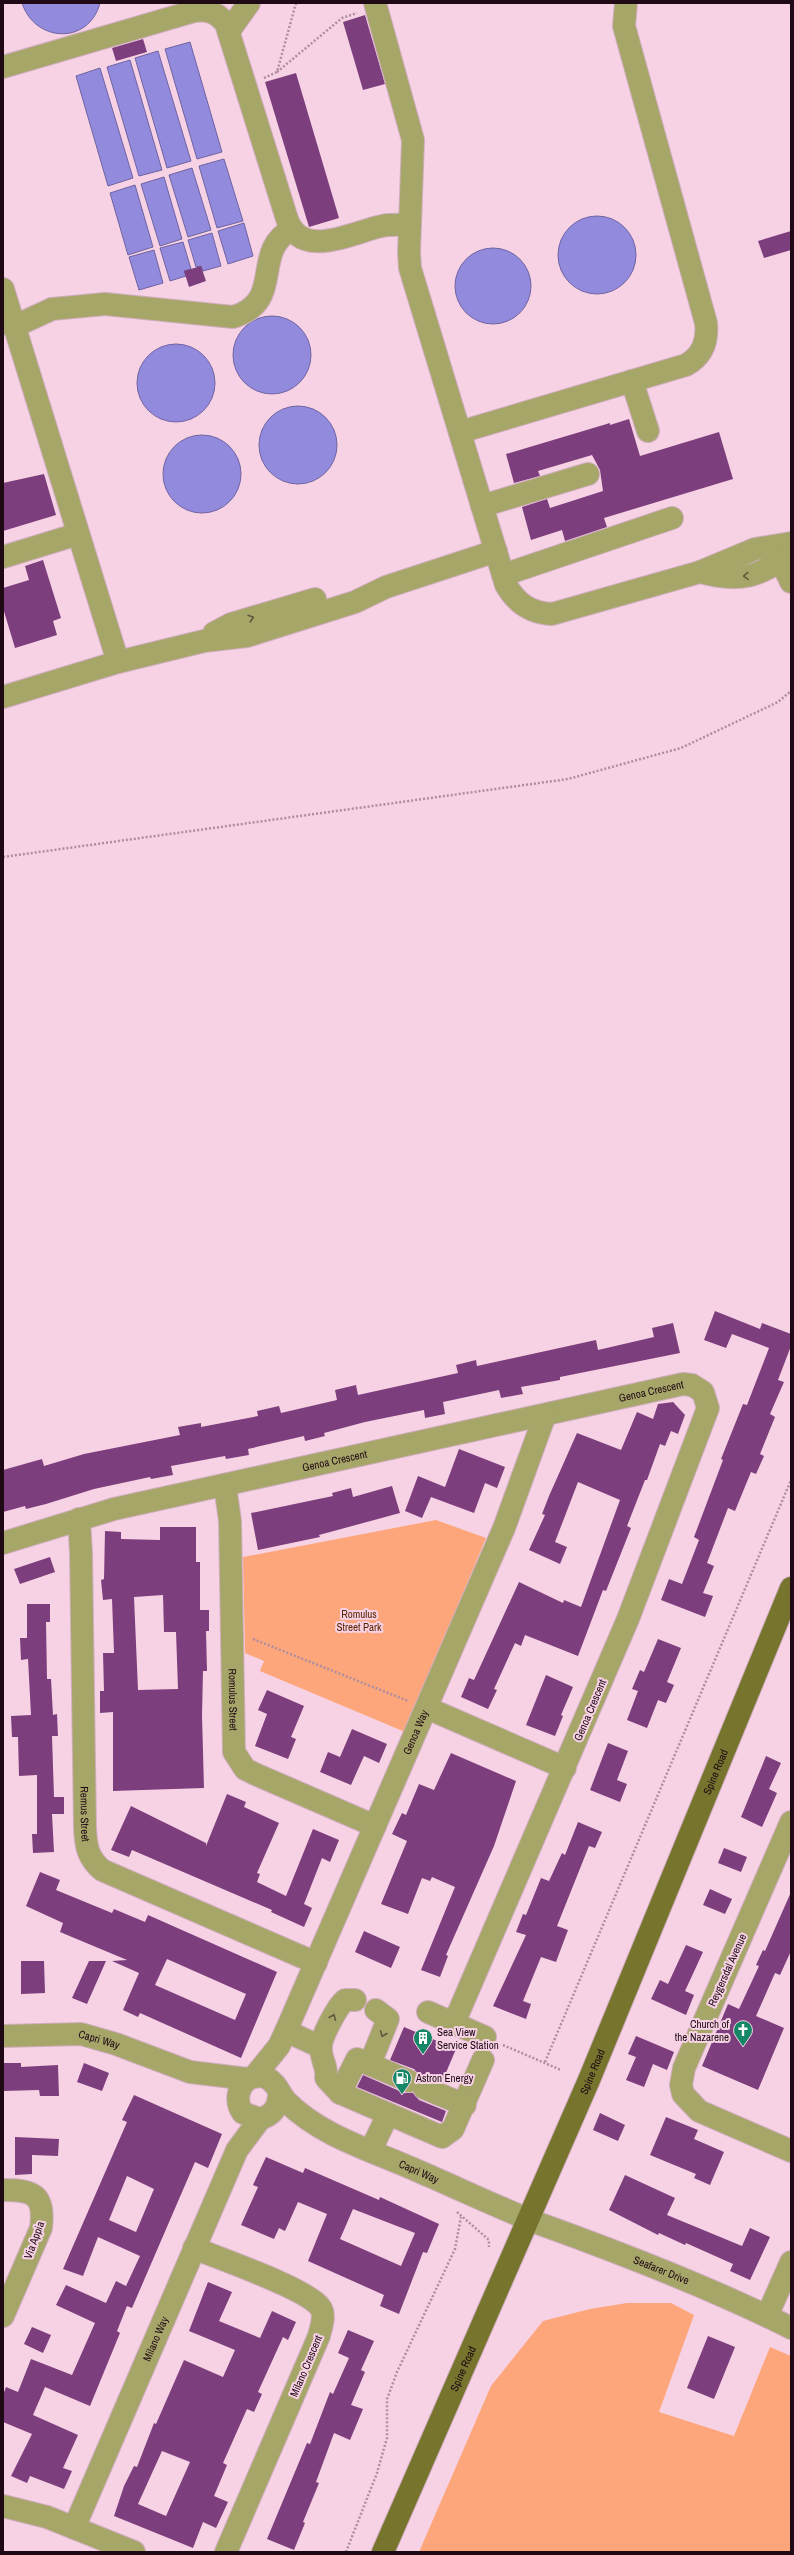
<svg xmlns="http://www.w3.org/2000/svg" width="794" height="2555" font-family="'Archivo Narrow',sans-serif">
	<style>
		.green { fill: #fda67b }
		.water { fill: #928add; stroke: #6f63a1 }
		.building { fill: #7d3e7d; fill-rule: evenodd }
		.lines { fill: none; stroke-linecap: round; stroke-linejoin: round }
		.minor-casing { stroke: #d0aebf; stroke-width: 24 }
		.major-casing { stroke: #d0aebf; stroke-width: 24 }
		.path { stroke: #ad8e9e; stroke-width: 2.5; stroke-dasharray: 2 2; stroke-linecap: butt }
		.minor { stroke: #a7a669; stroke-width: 22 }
		.major { stroke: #76742d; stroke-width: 22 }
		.oneway { stroke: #62583f }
		.labels { text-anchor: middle; stroke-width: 4; stroke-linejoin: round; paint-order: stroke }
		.street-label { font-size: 11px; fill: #1e0915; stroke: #f7d2e4 }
		.park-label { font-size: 11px; fill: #5b2402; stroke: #f7d2e4 }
		.poi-label { font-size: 11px; fill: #1e0915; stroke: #f7d2e4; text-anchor: start }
	</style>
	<rect width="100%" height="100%" fill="#f7d2e4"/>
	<g class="green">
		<polygon points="436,1520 486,1538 405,1732 260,1671 264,1661 245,1653 243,1557"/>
		<polygon points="627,2303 671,2303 694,2315 659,2412 734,2436 770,2347 791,2356 791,2552 419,2552 491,2386 543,2321 590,2309"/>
	</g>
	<g class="water">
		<path d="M22,3H100C89,45 35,43 22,3Z"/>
		<polygon points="190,42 222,152 197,159 165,49"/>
		<polygon points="158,51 191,161 167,168 135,58"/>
		<polygon points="130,60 162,170 139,176 107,67"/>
		<polygon points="100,68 133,178 108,186 76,76"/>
		<polygon points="224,159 243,221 217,228 199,166"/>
		<polygon points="192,168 211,230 188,237 169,175"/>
		<polygon points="164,177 182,239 160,246 141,184"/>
		<polygon points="135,185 153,247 128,255 110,193"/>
		<circle cx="597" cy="255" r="39"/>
		<polygon points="244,223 253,256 228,264 218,231"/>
		<polygon points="212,233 221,266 203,271 201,266 196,267 188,240"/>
		<polygon points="183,242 191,269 184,271 186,276 170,281 160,248"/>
		<circle cx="493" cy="286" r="38"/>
		<polygon points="154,250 163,283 139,290 129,257"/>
		<circle cx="272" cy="355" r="39"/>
		<circle cx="176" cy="383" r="39"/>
		<circle cx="298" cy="445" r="39"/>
		<circle cx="202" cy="474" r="39"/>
	</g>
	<g class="building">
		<polygon points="365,15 385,84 363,90 343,22"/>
		<polygon points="143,39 147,52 116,61 112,48"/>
		<polygon points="296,73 339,218 309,227 265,82"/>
		<polygon points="791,231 791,250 764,258 758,241"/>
		<polygon points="201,266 206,281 189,287 184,271"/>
		<polygon points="629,419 640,456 719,432 733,479 604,518 607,527 565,541 562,530 531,540 522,507 547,499 550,508 603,491 600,470 592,455 538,471 540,476 514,483 506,454 610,423 610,425"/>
		<polygon points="44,474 56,515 3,531 3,483"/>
		<polygon points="43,560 61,618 53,621 57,635 15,648 3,608 3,588 29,580 25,566"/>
		<polygon points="715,1311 760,1329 762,1323 791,1334 791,1346 778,1380 784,1382 770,1414 775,1417 760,1454 764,1456 756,1474 751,1472 735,1511 728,1508 707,1563 714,1566 703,1593 713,1596 705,1617 661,1600 669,1579 682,1584 699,1540 694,1537 723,1460 721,1459 743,1404 747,1405 769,1348 732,1334 726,1348 704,1340"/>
		<polygon points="673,1323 680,1353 560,1377 560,1380 521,1387 523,1394 501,1398 499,1390 443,1402 445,1414 425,1418 424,1410 365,1422 324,1433 325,1436 305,1441 304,1436 248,1449 249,1455 226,1459 225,1456 171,1466 173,1475 151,1479 150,1477 94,1489 46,1504 26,1509 25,1506 3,1512 3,1470 42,1459 44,1466 84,1454 180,1435 178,1427 201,1423 201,1427 258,1416 257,1411 279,1406 281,1413 337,1400 335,1390 356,1385 358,1395 458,1373 456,1365 476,1360 477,1366 596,1340 598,1350 654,1337 652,1328"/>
		<polygon points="673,1402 685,1415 678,1434 671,1431 665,1446 660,1444 647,1480 645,1480 627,1526 631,1528 606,1591 603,1590 578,1656 525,1635 521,1646 515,1643 494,1689 497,1690 488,1709 461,1697 469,1678 474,1680 519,1582 563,1603 564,1600 581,1607 620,1500 578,1482 555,1542 567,1547 560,1564 529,1550 545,1515 542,1514 549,1496 577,1433 621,1450 637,1412 653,1419 658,1404"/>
		<polygon points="459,1449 505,1467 497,1488 485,1483 474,1513 431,1497 422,1518 405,1511 418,1476 445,1487"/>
		<polygon points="392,1486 400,1513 319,1535 320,1537 258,1550 251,1513 333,1496 332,1493 351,1488 353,1497"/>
		<path d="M160,1527H196V1562H200V1610H209V1631H206L207,1671H203L202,1715L204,1788L113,1791V1712L100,1713V1691H104L103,1653H114L112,1599L103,1600L101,1580L104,1579L105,1531L121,1532V1539L160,1540ZM163,1595L164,1632H176L178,1689L138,1690L134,1597Z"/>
		<polygon points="50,1557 55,1572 20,1584 14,1569"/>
		<polygon points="27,1604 50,1604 50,1622 46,1622 47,1679 51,1679 53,1715 57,1714 58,1736 52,1736 54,1797 64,1797 64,1814 52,1814 54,1852 33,1853 32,1834 37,1834 37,1775 19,1776 18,1737 12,1737 11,1716 31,1715 28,1659 21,1660 20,1638 27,1638"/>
		<polygon points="658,1639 681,1648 667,1682 674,1685 666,1703 658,1700 647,1728 627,1720 638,1691 632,1689 640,1670 644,1672"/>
		<polygon points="546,1675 573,1687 561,1715 563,1716 555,1736 526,1725"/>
		<polygon points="267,1690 304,1706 291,1737 296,1739 288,1759 255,1746 267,1714 258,1710"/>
		<polygon points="352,1729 387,1744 379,1763 364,1756 351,1785 320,1772 328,1752 340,1757"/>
		<polygon points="608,1743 628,1751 617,1780 627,1784 620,1802 590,1790"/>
		<polygon points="451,1753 516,1781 494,1846 446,1955 448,1956 440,1977 421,1970 455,1887 432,1877 430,1881 422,1878 408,1914 381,1904 407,1841 392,1834 402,1813 406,1815 419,1784 434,1790"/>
		<polygon points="766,1756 781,1763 769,1789 777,1793 762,1827 741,1817"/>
		<polygon points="227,1794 246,1802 244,1807 279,1823 257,1873 260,1874 257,1882 286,1896 313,1829 339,1840 330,1862 322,1858 304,1904 312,1908 304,1927 271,1912 272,1910 132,1850 129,1857 111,1850 131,1806 206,1843 206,1846"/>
		<polygon points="578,1822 602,1832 595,1848 589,1846 557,1926 568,1930 556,1962 541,1957 523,2001 531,2004 526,2019 493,2006 526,1935 516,1932 523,1914 526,1915 541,1878 549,1881 562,1853 565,1855"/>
		<polygon points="724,1848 747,1857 741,1872 718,1863"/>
		<path d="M40,1872L60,1880L56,1890L112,1913L114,1909L145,1922L148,1915L277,1972L241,2058L140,2013L138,2017L123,2010L139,1973L112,1961L127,1960L60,1932L63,1923L26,1906ZM167,1959L246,1994L235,2020L155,1985Z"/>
		<polygon points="710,1889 732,1899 725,1914 703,1905"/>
		<polygon points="791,1892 791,1951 780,1975 775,1973 756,2016 784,2028 758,2090 702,2066 728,2004 739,2009 759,1966 756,1965 763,1950 765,1951"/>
		<polygon points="364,1931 400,1947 391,1968 355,1952"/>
		<polygon points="686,1945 703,1952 685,1991 694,1995 686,2015 651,1999 660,1980 668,1984"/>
		<polygon points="21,1961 44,1961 45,1993 21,1994"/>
		<polygon points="89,1961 106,1961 87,2004 72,1998"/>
		<polygon points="404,2027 456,2049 442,2082 428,2076 420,2076 414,2069 390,2060"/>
		<polygon points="636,2036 674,2052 667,2070 653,2064 644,2087 626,2080 636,2057 628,2054"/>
		<polygon points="3,2063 21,2063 21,2067 58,2065 59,2096 40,2096 39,2090 3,2091"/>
		<polygon points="84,2063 109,2073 102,2091 77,2082"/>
		<polygon points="363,2075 404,2093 413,2093 419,2100 446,2111 442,2122 357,2087"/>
		<path d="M134,2095L222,2134L208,2168L195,2162L132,2308L127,2306L117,2331L120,2333L90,2406L45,2387L33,2415L78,2435L63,2468L72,2471L64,2489L30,2476L27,2483L11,2476L32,2434L3,2422V2395L6,2387L18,2392L31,2359L72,2375L95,2323L56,2305L66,2285L106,2303L116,2281L126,2286L140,2256L98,2237L83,2276L63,2269L127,2122L122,2120ZM127,2176L154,2189L136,2232L109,2220Z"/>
		<polygon points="600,2113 625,2125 618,2141 593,2130"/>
		<polygon points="666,2117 698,2130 694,2139 724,2152 710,2185 694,2178 696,2174 650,2155"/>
		<polygon points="15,2137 59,2139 58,2156 32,2155 32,2174 15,2175"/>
		<path d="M266,2157L303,2173L305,2168L379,2200L380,2197L439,2224L427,2253L423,2252L399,2314L380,2306L384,2295L308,2261L327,2214L298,2202L285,2231L279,2228L274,2239L241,2225L258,2187L253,2185ZM353,2209L415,2233L401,2266L340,2239Z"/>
		<polygon points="625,2175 675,2198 667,2215 742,2246 750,2228 770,2237 750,2280 730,2271 733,2264 686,2243 685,2245 659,2233 658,2235 609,2210"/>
		<path d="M208,2282L232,2292L219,2321L260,2338L272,2311L296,2322L288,2340L283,2337L258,2392L262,2394L254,2412L247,2409L223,2463L227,2465L214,2496L228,2502L216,2528L203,2522L193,2548L114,2516L124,2486L134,2466L137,2467L154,2423L156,2424L184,2360L223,2377L235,2350L189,2331ZM162,2451L190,2462L166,2516L138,2504Z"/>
		<polygon points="32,2327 51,2335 43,2353 24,2344"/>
		<polygon points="348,2330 374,2341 361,2370 365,2372 351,2405 363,2409 350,2440 334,2433 316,2482 319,2483 303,2522 305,2523 294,2550 267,2539 307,2443 310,2444 330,2392 333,2394 349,2358 338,2353"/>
		<polygon points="708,2336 735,2347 714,2399 687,2388"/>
	</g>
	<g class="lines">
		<g class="minor-casing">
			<g id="minor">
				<path d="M375,3L413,140L409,252L410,268L506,585C517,604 531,613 552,614L700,572L755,549L791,543"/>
				<polyline points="229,31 249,3"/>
				<path d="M3,67L191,12C206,8 217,12 226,24L287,219C302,261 352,232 382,226C391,224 401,225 410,225"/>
				<polyline points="3,289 118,662"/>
				<path d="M13,327L52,309L105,304L233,317C286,301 250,252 292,229"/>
				<polyline points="632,381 648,431"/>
				<path d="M460,432L686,365C702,356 708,342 706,323L624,26L626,3"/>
				<polyline points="482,506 588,474"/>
				<polyline points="3,557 78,534"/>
				<polyline points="781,561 791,582"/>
				<path d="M700,572C739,583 759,577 791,554"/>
				<polyline points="503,575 672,518"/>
				<polyline points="214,633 231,624 315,599"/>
				<polyline points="3,697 118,662 204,641 247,636 355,602 386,587 496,551"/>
				<path id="s1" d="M225,1485L230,1521L234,1752L245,1769L255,1774L375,1826"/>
				<path id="s2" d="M79,1519L81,1553L85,1829C86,1847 88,1858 102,1870L316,1963"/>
				<path id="s3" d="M3,1543L114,1509L683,1384L692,1385L703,1392L708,1408L628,1619L454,2023"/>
				<polyline points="427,1708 565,1768"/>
				<polyline points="791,1822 684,2068 681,2085 683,2094 699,2111 791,2151"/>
				<path d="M355,2000H345C337,2007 321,2037 321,2047C320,2058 328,2067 326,2078L340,2093L442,2137L453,2129L483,2060"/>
				<polyline points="428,2012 485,2037"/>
				<polyline points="286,2031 321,2047"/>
				<path id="s4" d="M3,2036L81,2034L116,2044L190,2072L248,2079"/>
				<polyline points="370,2064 388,2019 376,2010"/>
				<path id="s5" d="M254,2077L279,2046L286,2031L504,1528L545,1415"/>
				<polyline points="424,2088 465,2105"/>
				<polyline points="340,2093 357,2059 409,2081"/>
				<path id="s6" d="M279,2095C278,2108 273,2115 260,2119L243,2113C230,2096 245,2069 267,2078C277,2083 280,2095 287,2102C322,2137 374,2151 418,2171C460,2189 501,2209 543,2225C626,2255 712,2288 791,2328"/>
				<polyline points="371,2150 388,2114"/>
				<path d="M3,2190C34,2190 45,2195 41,2228L3,2316"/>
				<path d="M194,2248C220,2259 306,2288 320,2307C326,2315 321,2327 319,2336L226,2552"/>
				<polyline points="767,2316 791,2262"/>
				<polyline points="3,2506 47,2517 134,2552"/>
				<path id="s7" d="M74,2528L237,2150L260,2119"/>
			</g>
		</g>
		<g class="major-casing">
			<g id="major">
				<path id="s8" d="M383,2552L589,2080L791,1588"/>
			</g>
		</g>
		<g class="path">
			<polyline points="277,72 342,18 357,13"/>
			<polyline points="264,78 277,72 296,3"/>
			<polyline points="3,857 568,779 681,748 778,702 791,691"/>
			<polyline points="253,1639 408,1701"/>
			<polyline points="503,2045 561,2070"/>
			<polyline points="545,2062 791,1480"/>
			<polyline points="457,2212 489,2240 489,2247"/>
			<polyline points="346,2552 377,2473 387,2438 387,2399 397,2372 455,2249 461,2217"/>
		</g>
		<use href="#minor" class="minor"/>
		<use href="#major" class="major"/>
	</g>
	<defs><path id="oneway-chevron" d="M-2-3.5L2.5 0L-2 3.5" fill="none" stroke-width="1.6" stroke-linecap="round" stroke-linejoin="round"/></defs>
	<g class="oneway">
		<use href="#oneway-chevron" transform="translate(746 576) rotate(177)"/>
		<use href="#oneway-chevron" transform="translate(251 618) rotate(-17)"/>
		<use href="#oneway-chevron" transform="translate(333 2017) rotate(-67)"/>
		<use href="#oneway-chevron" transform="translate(383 2034) rotate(113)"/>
	</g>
	<defs>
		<g id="church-pin" transform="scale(1)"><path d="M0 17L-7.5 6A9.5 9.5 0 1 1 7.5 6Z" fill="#168766" stroke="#f7d2e4"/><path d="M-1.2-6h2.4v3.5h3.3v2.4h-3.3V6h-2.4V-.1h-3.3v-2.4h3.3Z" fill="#fff"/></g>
		<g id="building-pin" transform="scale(1)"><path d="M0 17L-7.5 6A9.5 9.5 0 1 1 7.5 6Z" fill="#168766" stroke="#f7d2e4"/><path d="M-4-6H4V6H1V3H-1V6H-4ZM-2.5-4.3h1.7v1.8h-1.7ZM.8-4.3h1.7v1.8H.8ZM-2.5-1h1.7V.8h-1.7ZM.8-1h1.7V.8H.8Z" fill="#fff"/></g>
		<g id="fuel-pin" transform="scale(1)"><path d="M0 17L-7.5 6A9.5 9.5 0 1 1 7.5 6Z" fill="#168766" stroke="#f7d2e4"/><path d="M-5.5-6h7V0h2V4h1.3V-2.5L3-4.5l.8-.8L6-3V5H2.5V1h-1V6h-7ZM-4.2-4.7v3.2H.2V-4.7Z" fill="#fff"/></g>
	</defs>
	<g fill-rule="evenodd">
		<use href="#church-pin" x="743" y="2030"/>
		<use href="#building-pin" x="423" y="2038"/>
		<use href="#fuel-pin" x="402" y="2078"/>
	</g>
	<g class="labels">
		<g class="street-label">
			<text dy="4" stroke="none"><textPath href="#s3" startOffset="666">Genoa Crescent</textPath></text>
			<text dy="4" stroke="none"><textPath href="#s3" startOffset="342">Genoa Crescent</textPath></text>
			<text dy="4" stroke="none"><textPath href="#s1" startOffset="215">Romulus Street</textPath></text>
			<text transform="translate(590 1710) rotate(-67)" y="4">Genoa Crescent</text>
			<text dy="4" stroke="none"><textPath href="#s5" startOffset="382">Genoa Way</textPath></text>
			<text dy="4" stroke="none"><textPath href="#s8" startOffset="848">Spine Road</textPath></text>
			<text dy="4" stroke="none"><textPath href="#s2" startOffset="295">Remus Street</textPath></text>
			<text transform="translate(727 1970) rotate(-66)" y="4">Reygersdal Avenue</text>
			<text dy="4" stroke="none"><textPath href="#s4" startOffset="97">Capri Way</textPath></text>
			<text dy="4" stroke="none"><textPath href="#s8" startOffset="524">Spine Road</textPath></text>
			<text dy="4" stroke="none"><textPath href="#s6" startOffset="290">Capri Way</textPath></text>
			<text transform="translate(34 2240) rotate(-70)" y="4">Via Appia</text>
			<text dy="4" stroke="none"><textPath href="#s6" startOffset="552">Seafarer Drive</textPath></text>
			<text dy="4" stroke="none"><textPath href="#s7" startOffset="206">Milano Way</textPath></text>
			<text transform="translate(306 2366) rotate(-67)" y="4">Milano Crescent</text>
			<text dy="4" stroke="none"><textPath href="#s8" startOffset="200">Spine Road</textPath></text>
		</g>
		<g class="park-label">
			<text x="359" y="1618">Romulus<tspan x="359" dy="13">Street Park</tspan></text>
		</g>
		<g class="poi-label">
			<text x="729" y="2028" text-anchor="end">Church of<tspan x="729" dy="13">the Nazarene</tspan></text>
			<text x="437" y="2036">Sea View<tspan x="437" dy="13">Service Station</tspan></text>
			<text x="416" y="2082">Astron Energy</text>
		</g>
	</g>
	<rect width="794" height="2555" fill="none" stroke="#1e0915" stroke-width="8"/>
</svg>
